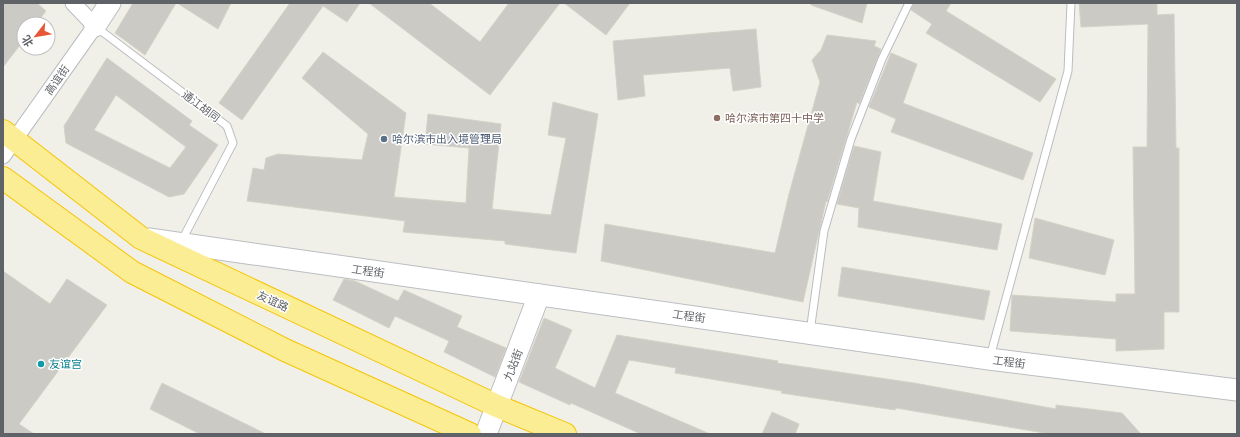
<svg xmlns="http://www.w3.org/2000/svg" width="1240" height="437" font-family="Figtree,'Noto Sans SC',sans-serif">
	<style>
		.building { fill: #cccac4; stroke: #d5d2c6; fill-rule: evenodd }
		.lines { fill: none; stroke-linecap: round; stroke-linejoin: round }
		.lane-casing { stroke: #babcc1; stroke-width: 9 }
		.street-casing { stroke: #babcc1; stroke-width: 17 }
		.secondary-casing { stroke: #bbbdc3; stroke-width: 23 }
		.highway-casing { stroke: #f5c404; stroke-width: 24 }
		.lane { stroke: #fff; stroke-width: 7 }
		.street { stroke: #fff; stroke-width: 15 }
		.secondary { stroke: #fff; stroke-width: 21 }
		.highway { stroke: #fbed94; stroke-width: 22 }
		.education-dot { fill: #8d6e63; stroke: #fff; stroke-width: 1.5 }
		.service-dot { fill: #5c6f8a; stroke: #fff; stroke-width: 1.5 }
		.culture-dot { fill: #0f9aa8; stroke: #fff; stroke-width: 1.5 }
		.labels { text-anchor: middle; stroke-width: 3; stroke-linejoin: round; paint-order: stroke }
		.street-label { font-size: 11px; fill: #5f6267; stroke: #fff }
		.education-label { font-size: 11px; fill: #785e54; stroke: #fff; text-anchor: start }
		.service-label { font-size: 11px; fill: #4e5e75; stroke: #fff; text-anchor: start }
		.culture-label { font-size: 11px; fill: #0d838f; stroke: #fff; text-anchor: start }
	</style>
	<rect width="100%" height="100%" fill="#f1f0e8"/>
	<g class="building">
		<polygon points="3,3 37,3 46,11 36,24 24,24 24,40 3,67"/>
		<polygon points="133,3 176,3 145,55 115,33"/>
		<polygon points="177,3 231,3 218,29"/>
		<polygon points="290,3 360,3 347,22 323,6 242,120 219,103"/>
		<polygon points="369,3 429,3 480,42 509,3 560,3 490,95"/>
		<polygon points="564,3 630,3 606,35"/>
		<polygon points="811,3 867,3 862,23 811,5"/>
		<polygon points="914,3 951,3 946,11 1056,79 1040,102 926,33 932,24 911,10"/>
		<polygon points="1079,3 1157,3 1157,15 1174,14 1176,148 1179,148 1179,312 1164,312 1164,349 1116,351 1116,339 1010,331 1012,295 1116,302 1116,294 1135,294 1133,147 1147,147 1148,24 1081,27"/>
		<polygon points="756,29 761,87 733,91 730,68 643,75 645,96 618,100 613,41"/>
		<polygon points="827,35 876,41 874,46 881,49 859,104 857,102 827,202 826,201 803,302 601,261 605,224 775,253 789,194 820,82 812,60 821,50"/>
		<polygon points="323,52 406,113 394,197 466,203 469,148 425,144 428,114 501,124 492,209 551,215 566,138 548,135 553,102 598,114 576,253 505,244 505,241 403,232 405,221 247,201 253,168 264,170 266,158 278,154 362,160 368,134 302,78"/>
		<polygon points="891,53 917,64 903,103 1033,153 1023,180 891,132 896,119 869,107"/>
		<path d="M107,58L192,121L189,125L218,145L184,194L169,197L66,143L64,126ZM116,95L186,147L170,168L94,130Z"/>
		<polygon points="854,146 881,152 873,201 1002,224 997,250 858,227 859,208 837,204"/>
		<polygon points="1035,218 1114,240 1105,275 1029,258"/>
		<polygon points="842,267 990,291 984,320 838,296"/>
		<polygon points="3,271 50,304 67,279 107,305 19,424 34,434 3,434"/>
		<polygon points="344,279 355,281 398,301 404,290 462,316 457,327 506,348 495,377 444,352 449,341 395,316 389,328 333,300"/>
		<polygon points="544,318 572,330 555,368 595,388 617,335 778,361 777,363 914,383 1056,409 1056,405 1122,413 1141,434 1050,434 896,408 895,410 781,393 782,391 675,373 676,368 629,360 615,393 710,434 641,434 571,403 570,405 519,382"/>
		<polygon points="162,383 266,434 200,434 150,409"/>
		<polygon points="772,412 799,424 795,434 762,434"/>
	</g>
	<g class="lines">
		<g class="lane-casing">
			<g id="lane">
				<polyline points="96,27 227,126 233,143 181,242"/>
				<polyline points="810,332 824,231 851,139 882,59 909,3"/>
				<polyline points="990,357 1068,71 1071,3"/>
			</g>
		</g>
		<g class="street-casing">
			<polyline id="street" points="3,156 95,26 73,3"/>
		</g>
		<g class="secondary-casing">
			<g id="secondary">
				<polyline points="95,26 110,3"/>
				<polyline points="149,239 989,359 1237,390"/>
				<polyline points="486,434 539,295"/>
			</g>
		</g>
		<g class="highway-casing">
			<g id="highway">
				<polyline points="3,131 141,238 497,406 565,434"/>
				<polyline points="3,178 132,272 285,350 470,434"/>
			</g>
		</g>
		<use href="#lane" class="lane"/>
		<use href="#street" class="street"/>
		<use href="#secondary" class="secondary"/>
		<use href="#highway" class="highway"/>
	</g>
	<circle class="education-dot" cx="717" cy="118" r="4"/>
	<circle class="service-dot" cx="384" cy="139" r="4"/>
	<circle class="culture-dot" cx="41" cy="364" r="4"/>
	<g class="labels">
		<g class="street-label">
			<text transform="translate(57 80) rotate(-55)" y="4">高谊街</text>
			<text transform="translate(201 106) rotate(37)" y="4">通江胡同</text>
			<text transform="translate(368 271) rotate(8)" y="4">工程街</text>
			<text transform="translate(273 301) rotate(25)" y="4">友谊路</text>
			<text transform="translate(689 316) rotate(8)" y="4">工程街</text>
			<text transform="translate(1009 362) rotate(7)" y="4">工程街</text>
			<text transform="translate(513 365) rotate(-69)" y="4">九站街</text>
		</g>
		<g class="education-label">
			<text x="725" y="122">哈尔滨市第四十中学</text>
		</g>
		<g class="service-label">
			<text x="392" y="143">哈尔滨市出入境管理局</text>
		</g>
		<g class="culture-label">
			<text x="49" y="368">友谊宫</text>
		</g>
	</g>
	<rect width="1240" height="437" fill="none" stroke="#5f6267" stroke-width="8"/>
	<g transform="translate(36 36) rotate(239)"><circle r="19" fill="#ffffff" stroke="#bfc0c2"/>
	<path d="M0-3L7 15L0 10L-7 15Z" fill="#e75837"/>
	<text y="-6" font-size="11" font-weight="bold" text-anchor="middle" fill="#5f6267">北</text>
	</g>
</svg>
